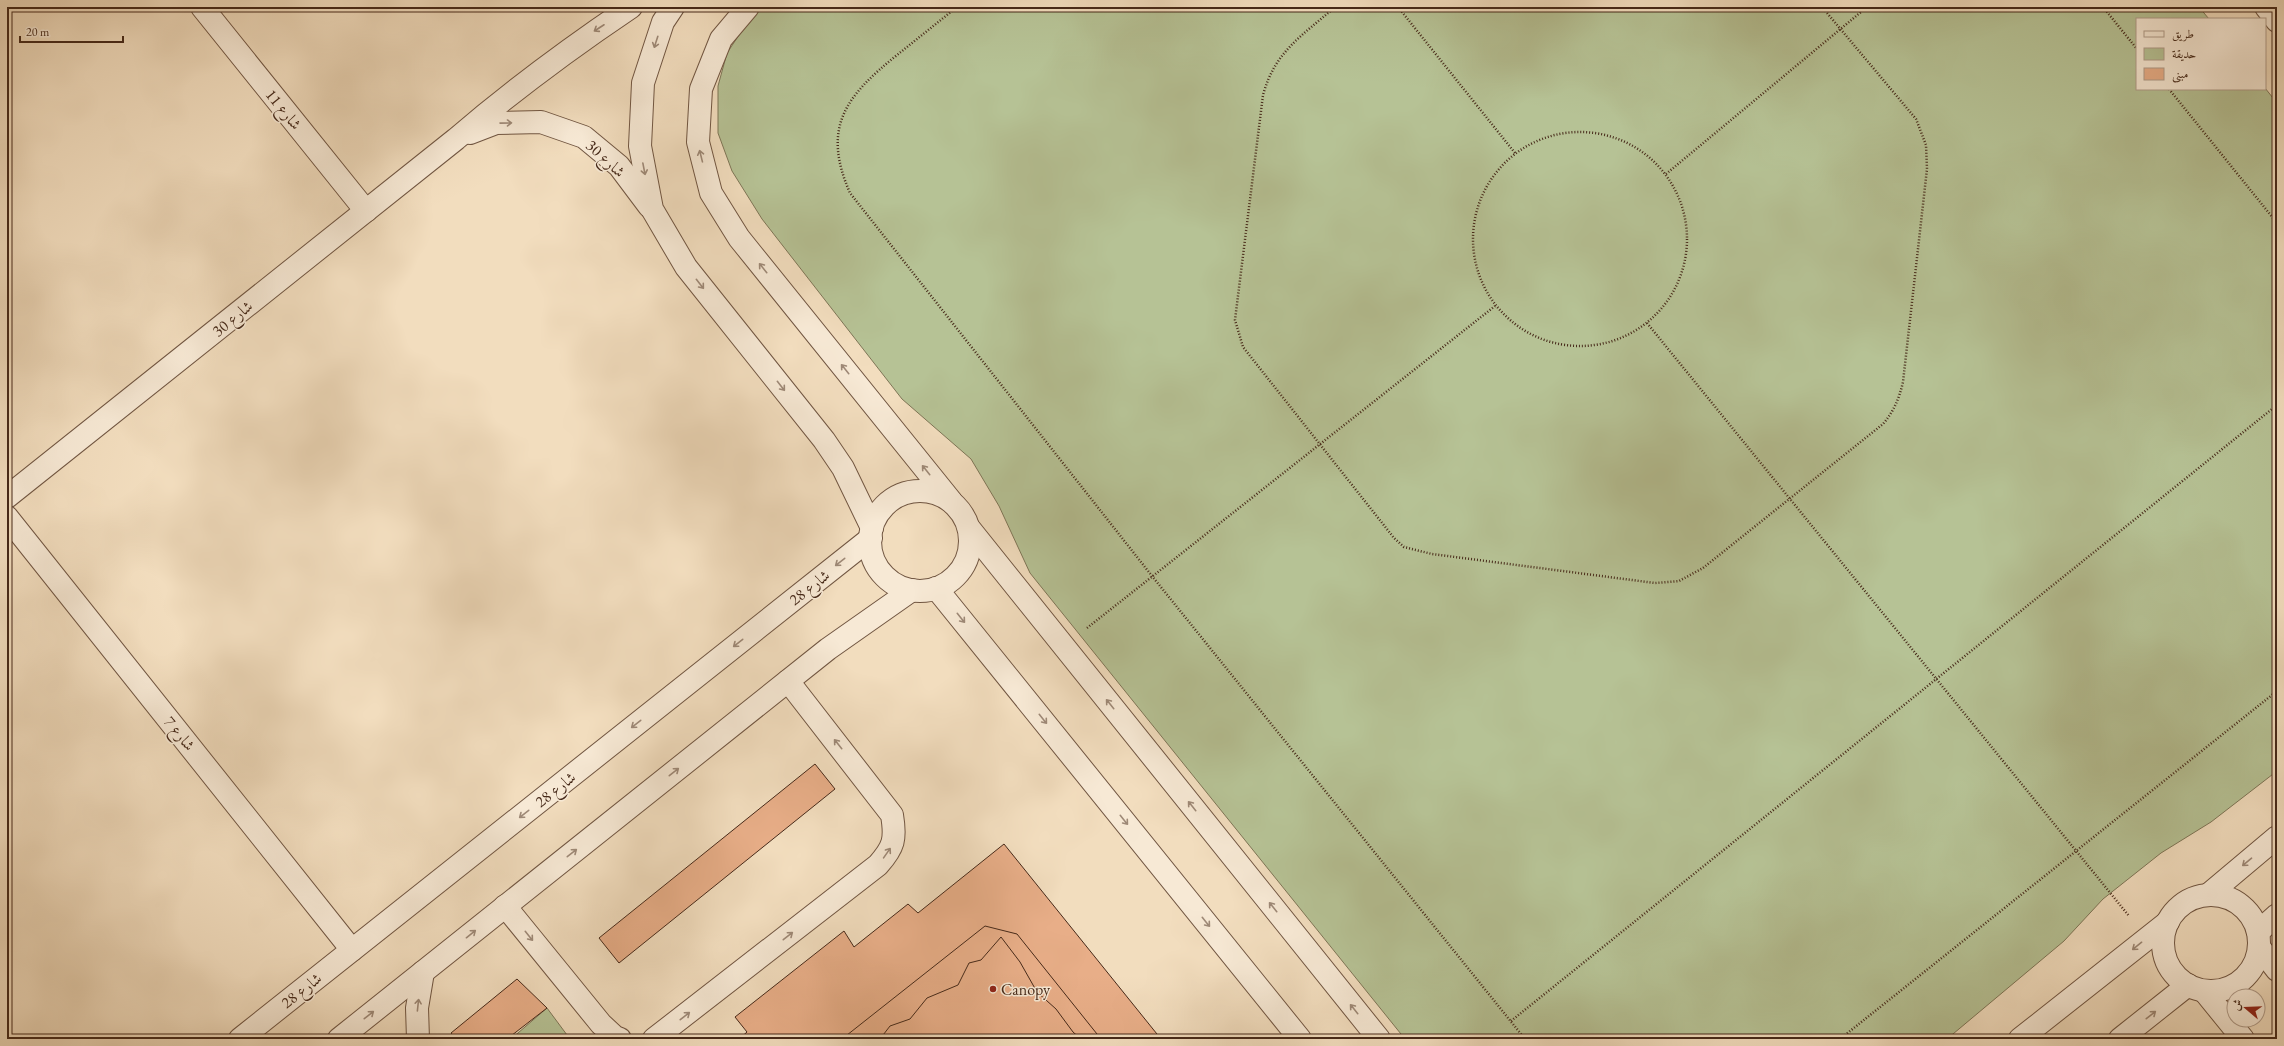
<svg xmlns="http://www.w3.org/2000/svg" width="2284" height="1046" font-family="'EB Garamond',Amiri,serif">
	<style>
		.green { fill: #b6c295; stroke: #7e7657 }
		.building { fill: #e8ae88; stroke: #462919 }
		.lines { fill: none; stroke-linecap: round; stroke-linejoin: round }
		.minor-casing { stroke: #715642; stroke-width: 24 }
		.path { stroke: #462919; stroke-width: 2.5; stroke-dasharray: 1 2; stroke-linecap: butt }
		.minor { stroke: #f7e9d5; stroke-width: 22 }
		.oneway { stroke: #9e8977 }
		.poi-dot { fill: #8f2418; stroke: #f7e9d5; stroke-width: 1.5 }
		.labels { text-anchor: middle; stroke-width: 3; stroke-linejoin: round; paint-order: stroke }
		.street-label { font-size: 16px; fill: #462919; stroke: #f7e9d5 }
		.poi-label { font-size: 16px; fill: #462919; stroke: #f7e9d5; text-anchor: start }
	</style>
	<rect width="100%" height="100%" fill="#f2ddbe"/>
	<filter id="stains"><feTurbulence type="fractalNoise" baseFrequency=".005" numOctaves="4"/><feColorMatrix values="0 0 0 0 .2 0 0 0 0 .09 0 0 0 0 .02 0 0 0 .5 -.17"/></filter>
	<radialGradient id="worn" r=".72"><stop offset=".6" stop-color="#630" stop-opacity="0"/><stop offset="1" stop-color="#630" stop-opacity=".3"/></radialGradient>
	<g class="green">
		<polygon points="764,7 2199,7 2209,19 2137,19 2137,89 2265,88 2277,103 2277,771 2211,822 2161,853 2103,899 2064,941 1947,1039 1405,1039 1030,573 999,506 971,459 902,399 762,219 732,171 718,133 718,86 727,53 751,17"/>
		<polygon points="547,1008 570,1039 511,1039"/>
	</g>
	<g class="building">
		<polygon points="815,764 835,789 619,963 599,938"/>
		<polygon points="1004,844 1161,1039 739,1039 747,1032 735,1017 844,931 854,947 908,904 918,913"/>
		<polygon points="985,926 1017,934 1101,1039 842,1039"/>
		<polygon points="1001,937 1020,962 1037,992 1056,1009 1073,1032 1081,1039 880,1039 890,1026 910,1019 927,998 958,985 969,963 981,960"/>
		<polygon points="517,979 547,1008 507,1039 456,1039 451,1033"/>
	</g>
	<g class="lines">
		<g class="minor-casing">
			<g id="minor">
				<polyline points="202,7 366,211"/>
				<polyline points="673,7 663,22 643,83 640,146 652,209 686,267 824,440 843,468 872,528"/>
				<polyline points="748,7 721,39 701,89 698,142 711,193 739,238 951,501"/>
				<polyline points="2266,7 2277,21"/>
				<polyline points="470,133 496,123 541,122 584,137 619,166 649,206"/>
				<circle cx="920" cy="541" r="50"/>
				<path d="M7,497L456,139C512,91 570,48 631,7"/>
				<polyline points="7,517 352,950"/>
				<polyline points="969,528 1379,1039"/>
				<polyline points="936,588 1300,1039"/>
				<polyline points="2208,895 2277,837"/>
				<circle cx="2211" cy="943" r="48"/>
				<polyline points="505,906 601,1024 615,1037 620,1039"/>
				<polyline points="2258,932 2277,915"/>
				<polyline points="2259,947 2277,970"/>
				<polyline points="2204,991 2243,1039"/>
				<polyline points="240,1039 871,538"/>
				<polyline points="339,1039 828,649 912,590"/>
				<polyline points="418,1039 417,1008 423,972"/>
				<path d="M654,1039L878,865C894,847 896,839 892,815L788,681"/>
				<polyline points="2020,1039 2168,922"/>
				<polyline points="2120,1039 2188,985"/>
			</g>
		</g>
		<g class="path">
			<path d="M957,7C937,23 917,39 897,55C846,96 821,127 850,193L1152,576L1525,1039"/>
			<path d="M1335,7C1302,36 1275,51 1263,95L1235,320L1243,347L1394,538L1404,547L1432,554L1655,583L1679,581L1703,568L1883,424C1894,411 1899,399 1903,382L1927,169L1926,145L1916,119L1822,7"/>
			<polyline points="1398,7 1515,153"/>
			<polyline points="2103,7 2137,49"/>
			<polyline points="2169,89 2277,223"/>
			<circle cx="1580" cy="239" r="107"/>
			<polyline points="1666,174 1867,7"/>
			<polyline points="1647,323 2129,916"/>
			<polyline points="1087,628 1495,306"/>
			<polyline points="1511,1021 2277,405"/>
			<polyline points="1840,1039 2277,691"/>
		</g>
		<use href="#minor" class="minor"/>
	</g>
	<defs><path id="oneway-shaft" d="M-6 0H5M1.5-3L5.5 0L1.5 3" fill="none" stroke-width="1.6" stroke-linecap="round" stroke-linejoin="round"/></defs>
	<g class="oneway">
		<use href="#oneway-shaft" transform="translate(599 28) rotate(147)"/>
		<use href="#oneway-shaft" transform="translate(656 42) rotate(108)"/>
		<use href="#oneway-shaft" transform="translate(506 123) rotate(-1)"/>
		<use href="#oneway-shaft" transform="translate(701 156) rotate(-104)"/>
		<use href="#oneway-shaft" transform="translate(644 169) rotate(79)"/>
		<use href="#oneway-shaft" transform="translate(763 268) rotate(-129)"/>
		<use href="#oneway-shaft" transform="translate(700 284) rotate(52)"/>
		<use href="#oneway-shaft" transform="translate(845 369) rotate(-129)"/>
		<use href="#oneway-shaft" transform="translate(781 386) rotate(52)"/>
		<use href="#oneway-shaft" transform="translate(926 470) rotate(-129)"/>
		<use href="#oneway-shaft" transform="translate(840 562) rotate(142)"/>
		<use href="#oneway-shaft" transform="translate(961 618) rotate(51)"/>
		<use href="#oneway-shaft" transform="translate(738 643) rotate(142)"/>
		<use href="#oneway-shaft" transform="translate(1110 704) rotate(-129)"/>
		<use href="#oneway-shaft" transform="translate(1043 719) rotate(51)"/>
		<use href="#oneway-shaft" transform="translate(636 724) rotate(142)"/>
		<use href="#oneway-shaft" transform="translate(838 744) rotate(-129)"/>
		<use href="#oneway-shaft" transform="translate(674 772) rotate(-38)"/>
		<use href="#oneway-shaft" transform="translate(1192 806) rotate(-129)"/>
		<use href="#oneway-shaft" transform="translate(524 814) rotate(142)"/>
		<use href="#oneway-shaft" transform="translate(1124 820) rotate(51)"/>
		<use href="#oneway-shaft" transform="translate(572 853) rotate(-38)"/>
		<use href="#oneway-shaft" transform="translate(887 853) rotate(-55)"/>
		<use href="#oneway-shaft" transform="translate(2247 862) rotate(140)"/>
		<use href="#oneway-shaft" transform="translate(1273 907) rotate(-129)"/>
		<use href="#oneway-shaft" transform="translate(1206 922) rotate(51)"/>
		<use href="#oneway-shaft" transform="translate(471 934) rotate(-39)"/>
		<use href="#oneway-shaft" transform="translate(529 936) rotate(51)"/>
		<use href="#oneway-shaft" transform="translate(788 936) rotate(-38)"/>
		<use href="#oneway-shaft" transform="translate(2137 946) rotate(141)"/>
		<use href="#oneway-shaft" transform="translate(418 1005) rotate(-84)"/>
		<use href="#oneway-shaft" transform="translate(1354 1009) rotate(-129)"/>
		<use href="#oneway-shaft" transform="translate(369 1015) rotate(-38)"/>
		<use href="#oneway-shaft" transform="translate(2151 1015) rotate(-38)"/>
		<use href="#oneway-shaft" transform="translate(685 1016) rotate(-38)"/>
	</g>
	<circle class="poi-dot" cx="993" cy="989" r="4"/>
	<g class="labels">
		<g class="street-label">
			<text transform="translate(284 109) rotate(51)" y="6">شارع 11</text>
			<text transform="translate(606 158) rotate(43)" y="6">شارع 30</text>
			<text transform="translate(232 318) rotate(-39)" y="6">شارع 30</text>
			<text transform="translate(809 587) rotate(-38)" y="6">شارع 28</text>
			<text transform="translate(180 733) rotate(51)" y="6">شارع 7</text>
			<text transform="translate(555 789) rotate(-38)" y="6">شارع 28</text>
			<text transform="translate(301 990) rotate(-38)" y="6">شارع 28</text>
		</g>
		<g class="poi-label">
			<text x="1001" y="995">Canopy</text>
		</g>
	</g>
	<rect width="2284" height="1046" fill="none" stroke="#f2ddbe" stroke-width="24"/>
	<rect x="8" y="8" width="2268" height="1030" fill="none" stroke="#462919" stroke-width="2"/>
	<rect x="12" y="12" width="2260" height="1022" fill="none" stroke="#462919"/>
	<rect x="2136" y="18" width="130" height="72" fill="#f7e9d5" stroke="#b09c8a"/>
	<rect x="2144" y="31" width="20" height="6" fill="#f7e9d5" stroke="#b09c8a"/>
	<text x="2172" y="38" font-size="12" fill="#462919">طريق</text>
	<rect x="2144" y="48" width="20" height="12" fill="#b6c295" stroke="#b09c8a"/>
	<text x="2172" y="58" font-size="12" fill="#462919">حديقة</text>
	<rect x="2144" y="68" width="20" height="12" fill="#e8ae88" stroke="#b09c8a"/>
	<text x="2172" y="78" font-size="12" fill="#462919">مبنى</text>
	<g transform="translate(2246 1008) rotate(289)"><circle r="19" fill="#f7e9d5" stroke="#b09c8a"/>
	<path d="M0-3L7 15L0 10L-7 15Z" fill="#8f2418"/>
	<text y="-6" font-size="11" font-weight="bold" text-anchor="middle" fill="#462919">ش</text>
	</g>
	<path d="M20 36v6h103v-6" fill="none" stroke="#462919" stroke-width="2"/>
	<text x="26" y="36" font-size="12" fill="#462919" stroke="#f7e9d5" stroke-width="3" paint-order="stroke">20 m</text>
	<rect width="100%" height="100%" filter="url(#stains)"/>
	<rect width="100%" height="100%" fill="url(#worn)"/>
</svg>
